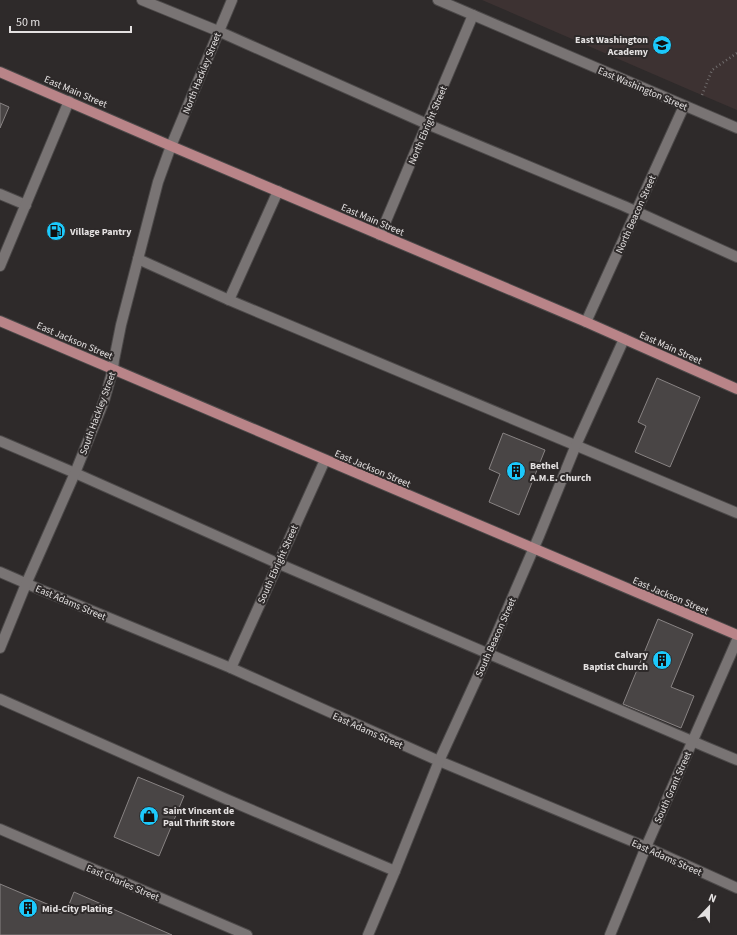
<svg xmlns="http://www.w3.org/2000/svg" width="737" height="935" font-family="'Source Sans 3',sans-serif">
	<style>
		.built { fill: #3d3232 }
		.building { fill: #494545; stroke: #888383 }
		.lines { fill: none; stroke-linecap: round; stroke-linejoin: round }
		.minor-casing { stroke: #4c4949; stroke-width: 12 }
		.major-casing { stroke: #4c4949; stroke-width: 12 }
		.path { stroke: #706c6c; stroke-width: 2.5; stroke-dasharray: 1 3; stroke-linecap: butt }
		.minor { stroke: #797474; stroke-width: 10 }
		.major { stroke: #b98488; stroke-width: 10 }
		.labels { text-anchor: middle; stroke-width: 4; stroke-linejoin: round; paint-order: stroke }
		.poi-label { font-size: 10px; font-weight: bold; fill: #e4e1e1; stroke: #2e2a2a; text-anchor: start }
		.street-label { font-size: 10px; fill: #e4e1e1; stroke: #2e2a2a }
	</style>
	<rect width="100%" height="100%" fill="#2e2a2a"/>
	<polygon class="built" points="482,0 737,0 737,110 690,90"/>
	<g class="building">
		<polygon points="0,103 9,107 0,128"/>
		<polygon points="657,378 700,397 670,467 635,452 646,426 638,422"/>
		<polygon points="503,433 545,450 519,515 489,502 500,474 489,469"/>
		<polygon points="658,619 693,634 671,687 694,696 681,728 623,704"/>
		<polygon points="138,777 184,796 159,856 114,837"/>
		<polygon points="0,884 66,912 74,892 172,935 0,935"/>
	</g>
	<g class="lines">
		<g class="minor-casing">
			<g id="minor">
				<polyline points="142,0 218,31 427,124 624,206 737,257"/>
				<polyline points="438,0 737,128"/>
				<polyline points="278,191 229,300 737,513"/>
				<polyline points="0,194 26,205"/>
				<polyline points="380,235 473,15"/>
				<polyline points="138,259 229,300"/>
				<polyline points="0,266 69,101"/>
				<polyline points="586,322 684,106"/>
				<polyline points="0,441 75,473 277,563 706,747 737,760"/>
				<polyline points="0,572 39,589 231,668 439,761 646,847 737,888"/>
				<polyline points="0,648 26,584 75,473 104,401 113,369 114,360 121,325 158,182 171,146 232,0"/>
				<polyline points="231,668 325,460"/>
				<polyline points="0,699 226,799 395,871"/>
				<polyline points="0,829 247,935"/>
				<polyline points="368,935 395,871 439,761 488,654 539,536 576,445 624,339"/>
				<polyline points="610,935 646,847 737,640"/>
			</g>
		</g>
		<g class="major-casing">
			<g id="major">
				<polyline points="0,72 171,146 586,322 737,389"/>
				<polyline points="0,321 737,635"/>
			</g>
		</g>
		<polyline class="path" points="702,95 712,70 737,53"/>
		<use href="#minor" class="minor"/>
		<use href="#major" class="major"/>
	</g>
	<defs>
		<g id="school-disc" transform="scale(1)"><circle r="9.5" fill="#1cc9fc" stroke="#2e2a2a"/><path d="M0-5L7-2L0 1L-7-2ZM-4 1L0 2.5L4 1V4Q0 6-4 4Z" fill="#111"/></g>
		<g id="fuel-disc" transform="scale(1)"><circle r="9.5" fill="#1cc9fc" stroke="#2e2a2a"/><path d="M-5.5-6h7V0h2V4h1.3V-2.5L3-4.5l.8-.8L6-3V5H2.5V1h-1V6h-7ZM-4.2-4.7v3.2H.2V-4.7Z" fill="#111"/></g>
		<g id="building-disc" transform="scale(1)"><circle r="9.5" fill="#1cc9fc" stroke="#2e2a2a"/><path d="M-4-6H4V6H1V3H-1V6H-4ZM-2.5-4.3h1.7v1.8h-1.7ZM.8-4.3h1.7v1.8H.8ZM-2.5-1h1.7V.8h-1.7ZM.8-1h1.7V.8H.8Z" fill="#111"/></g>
		<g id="shop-disc" transform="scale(1)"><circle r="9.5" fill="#1cc9fc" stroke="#2e2a2a"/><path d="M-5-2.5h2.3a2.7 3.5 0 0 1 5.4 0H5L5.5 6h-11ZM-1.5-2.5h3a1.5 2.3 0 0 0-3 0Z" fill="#111"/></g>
	</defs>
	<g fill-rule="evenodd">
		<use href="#school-disc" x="662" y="45"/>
		<use href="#fuel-disc" x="56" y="231"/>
		<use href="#building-disc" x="516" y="471"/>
		<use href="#building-disc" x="662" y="660"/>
		<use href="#shop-disc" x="149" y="816"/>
		<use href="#building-disc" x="28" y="908"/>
	</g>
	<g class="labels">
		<g class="poi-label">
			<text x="648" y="43" text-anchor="end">East Washington<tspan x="648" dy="12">Academy</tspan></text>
			<text x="70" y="235">Village Pantry</text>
			<text x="530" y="469">Bethel<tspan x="530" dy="12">A.M.E. Church</tspan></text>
			<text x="648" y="658" text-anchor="end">Calvary<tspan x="648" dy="12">Baptist Church</tspan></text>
			<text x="163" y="814">Saint Vincent de<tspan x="163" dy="12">Paul Thrift Store</tspan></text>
			<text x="42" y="912">Mid-City Plating</text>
		</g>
		<g class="street-label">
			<text transform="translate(201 73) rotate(-68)" y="4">North Hackley Street</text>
			<text transform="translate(643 88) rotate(23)" y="4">East Washington Street</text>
			<text transform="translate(76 91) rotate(23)" y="4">East Main Street</text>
			<text transform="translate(427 125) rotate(-67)" y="4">North Ebright Street</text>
			<text transform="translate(635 214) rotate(-66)" y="4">North Beacon Street</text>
			<text transform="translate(373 219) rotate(23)" y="4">East Main Street</text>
			<text transform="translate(75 340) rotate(23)" y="4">East Jackson Street</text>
			<text transform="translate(671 347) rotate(24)" y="4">East Main Street</text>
			<text transform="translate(97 413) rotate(-70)" y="4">South Hackley Street</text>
			<text transform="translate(373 468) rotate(23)" y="4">East Jackson Street</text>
			<text transform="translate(277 564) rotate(-66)" y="4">South Ebright Street</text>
			<text transform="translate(671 595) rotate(23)" y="4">East Jackson Street</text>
			<text transform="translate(71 602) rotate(23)" y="4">East Adams Street</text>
			<text transform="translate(495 637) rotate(-66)" y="4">South Beacon Street</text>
			<text transform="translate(368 730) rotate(24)" y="4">East Adams Street</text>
			<text transform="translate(672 787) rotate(-66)" y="4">South Grant Street</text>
			<text transform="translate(667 857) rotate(24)" y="4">East Adams Street</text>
			<text transform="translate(123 882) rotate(23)" y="4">East Charles Street</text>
		</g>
	</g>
	<g transform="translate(709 907) rotate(22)" stroke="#2e2a2a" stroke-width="3" paint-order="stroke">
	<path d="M0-3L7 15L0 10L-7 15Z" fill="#e4e1e1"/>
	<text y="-6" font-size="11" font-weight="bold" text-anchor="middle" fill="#e4e1e1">N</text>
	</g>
	<path d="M10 26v6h121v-6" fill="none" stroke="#e4e1e1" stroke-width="2"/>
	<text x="16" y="26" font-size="12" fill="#e4e1e1" stroke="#2e2a2a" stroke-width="3" paint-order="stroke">50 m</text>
</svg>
